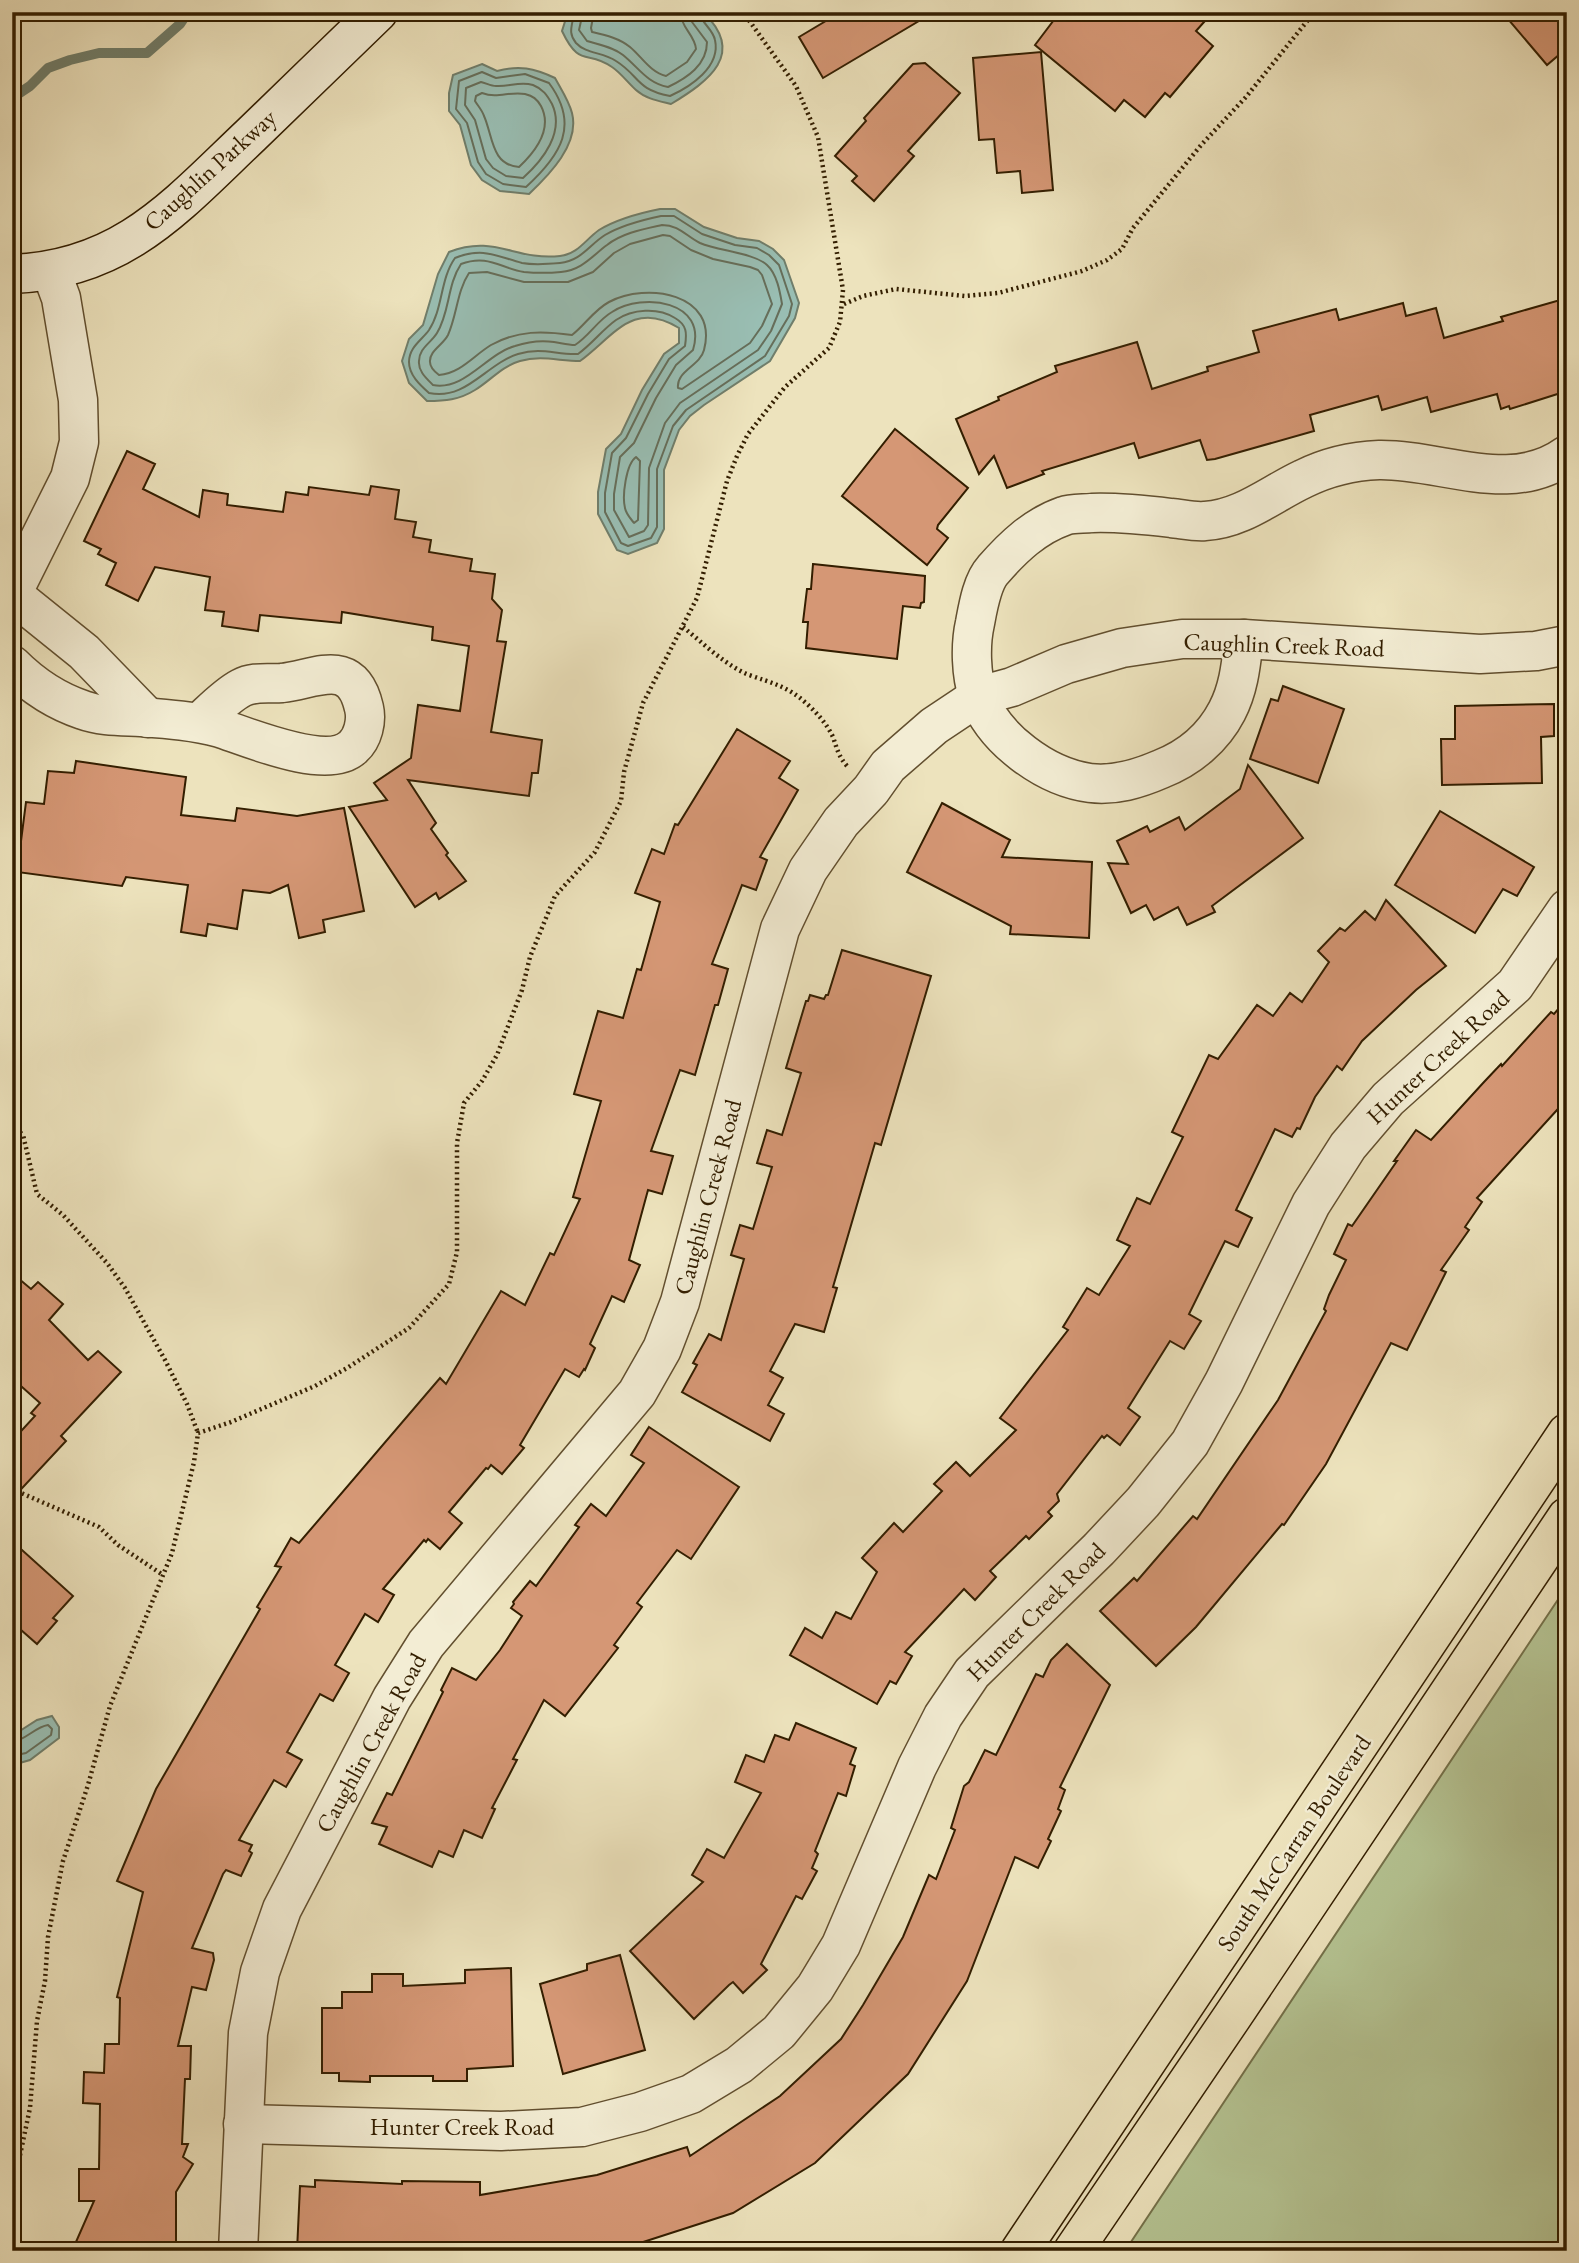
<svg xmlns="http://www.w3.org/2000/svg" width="1579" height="2263" font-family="'EB Garamond',serif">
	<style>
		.green { fill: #b5c493; stroke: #74714a; stroke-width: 2 }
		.water { fill: #99beb3; stroke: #707e6b; stroke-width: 2 }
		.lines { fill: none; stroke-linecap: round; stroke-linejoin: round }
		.shore { stroke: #666e5a; stroke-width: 2 }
		.stream { stroke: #707e6b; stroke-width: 10 }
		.building { fill: #d59775; stroke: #331e00; stroke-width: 2 }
		.street-casing { stroke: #624f2f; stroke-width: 41 }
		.secondary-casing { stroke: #331e00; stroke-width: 41 }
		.primary-casing { stroke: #331e00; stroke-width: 41 }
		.path { stroke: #331e00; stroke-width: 4.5; stroke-dasharray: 2 3.5; stroke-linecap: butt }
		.street { stroke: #f3edd4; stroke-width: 38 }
		.secondary { stroke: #f3edd4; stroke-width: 38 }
		.primary { stroke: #ede3bd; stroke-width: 38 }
		.labels { text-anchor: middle; stroke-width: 5; stroke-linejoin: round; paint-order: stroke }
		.street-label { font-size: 24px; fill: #331e00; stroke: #f3edd4 }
	</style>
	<rect width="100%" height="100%" fill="#ede3bd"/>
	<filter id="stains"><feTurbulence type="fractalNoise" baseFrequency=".00286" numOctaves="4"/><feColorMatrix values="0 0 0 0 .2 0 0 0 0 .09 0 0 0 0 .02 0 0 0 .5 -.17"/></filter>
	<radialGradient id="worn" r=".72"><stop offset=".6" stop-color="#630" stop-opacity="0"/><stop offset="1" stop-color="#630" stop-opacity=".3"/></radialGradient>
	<polygon class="green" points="1567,1586 1567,2251 1125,2251"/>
	<g class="water">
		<path d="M568,12L704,13C746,54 709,81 671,104C659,101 646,99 636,90C628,83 621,73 612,67C587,49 580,69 562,31Z"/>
		<path d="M482,64L497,71C519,65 534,68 555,78C561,89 569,101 572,113C580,144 549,175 529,194L500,191L482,180L471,165L460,125L449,111V93L453,75Z"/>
		<path d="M660,209H675L704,227L737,238L759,241L773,249L784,260L799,303L795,318L770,361L704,405L690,416L679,430L664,470V529L657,543L628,554L617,550L598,514V492L606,449L621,434L642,390L664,354L679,343V328C633,299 613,337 580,361C559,361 541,355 520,361C502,366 490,381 475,390C459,400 445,401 427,401L409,383L402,361L409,339L423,325L438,274L449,252C495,234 515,261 560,256C578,254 585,240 599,230C617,219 640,213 660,209Z"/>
		<polygon points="52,1716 59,1727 59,1738 30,1760 16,1764 12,1758 12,1736 37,1720"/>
	</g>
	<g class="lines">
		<g class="shore">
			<path d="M574,12C573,25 567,32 576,43C586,54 603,52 616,61C640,76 635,89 670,96C690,87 721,67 715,40C713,29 701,23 699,12"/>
			<path d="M583,12L579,30L587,41C600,45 613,47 623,55C639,68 647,83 668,87C687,78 707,65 707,42L692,22L691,12"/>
			<path d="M594,12L591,28L592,32C605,35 619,38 630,47C642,57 650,72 666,76L687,62L696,49C695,35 681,28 680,12"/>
			<path d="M482,72L496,78L525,74L549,83C580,125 561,155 526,187L503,184L486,174L478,162L467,123L456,109L459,81Z"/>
			<path d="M481,82C486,83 491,86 496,86C510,87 519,81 533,85C543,89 547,95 552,104C565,132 543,160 523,178L506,176L493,168L486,159L475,120L465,105L466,88Z"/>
			<path d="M482,93C498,99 509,91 525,94C533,96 537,99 541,106C553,129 536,151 519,167C491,165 493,136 484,116C482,110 478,106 475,101L476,96Z"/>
			<path d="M661,216H674L702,234L735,245L757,248L769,255L779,265L792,304L789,316L765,356L686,410L673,426L657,469V527L651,538L628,546L621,543L605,512V493L612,453L626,438L648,394L669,359L685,346C687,333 687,325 675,318C658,307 632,309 616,320C602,330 592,344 578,354C556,355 542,347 518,354C486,364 466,401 429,393C420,385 409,375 409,362C409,347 422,340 429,330C443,309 440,279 455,258C483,247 496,256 522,263C533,265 549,264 560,263C581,261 589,245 605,235C622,225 642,220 661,216Z"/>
			<path d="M662,225C679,225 686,236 700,243C719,251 754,253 767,265C777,274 780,292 782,304L771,331L758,350L680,403L665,423L649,468L648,525L644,531L629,537L614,510V494L620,457L634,443L656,398L676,365L693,350C708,301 643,292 612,312C598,320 589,336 575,345C568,345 561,343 554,342C541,340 527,342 515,346C486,354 465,391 433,385C426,378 418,371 419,361C419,348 431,343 437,333C450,312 447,285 461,264C488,254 500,268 524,272C535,273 550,273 561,272C582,270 592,256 607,245C622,233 644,229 662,225Z"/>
			<path d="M663,235L670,236L691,250L713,259L750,267L758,270L762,275L772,304L762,326L750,343L682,389L678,388C676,371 700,366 704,350C719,293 646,282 609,302C594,310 585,325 572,335C543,331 518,330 491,345C473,356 461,373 439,375C435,372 430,368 430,362C429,351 443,345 448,335C457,315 457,291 469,273L487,272L524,282H568L593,272L614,253L630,244Z"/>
			<path d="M636,457L640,461L638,520L634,523C631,519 626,514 625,508C622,496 626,464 636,457Z"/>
			<path d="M12,1742C26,1740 35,1727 48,1725L52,1729L51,1735L26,1753L12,1756"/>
		</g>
		<polyline class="stream" points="12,98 30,86 48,68 70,60 99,53 147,53 180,24 188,12"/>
	</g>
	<g class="building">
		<polygon points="841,12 934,12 823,78 799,37"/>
		<polygon points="1060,12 1213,12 1196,31 1213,46 1170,97 1165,93 1145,117 1124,100 1115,111 1035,45"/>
		<polygon points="1502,12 1567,12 1567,48 1547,65"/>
		<polygon points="1041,52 1053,190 1022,193 1020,171 997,173 994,139 979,140 973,58"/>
		<polygon points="925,63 960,93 908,151 914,156 874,201 852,181 857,176 835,156 866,121 864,118 913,64"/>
		<polygon points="1567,298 1567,391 1510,409 1509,406 1501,409 1497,394 1431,412 1427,397 1382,410 1378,396 1310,415 1314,431 1215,459 1207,460 1200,440 1139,458 1134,443 1042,471 1044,474 1007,488 994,456 979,474 956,419 999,400 998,397 1057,372 1055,366 1137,342 1152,389 1208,371 1207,367 1259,352 1253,331 1336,309 1339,320 1403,303 1406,316 1436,308 1444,338 1503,321 1501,317"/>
		<polygon points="895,429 968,488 938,525 937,529 948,538 927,565 842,496"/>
		<polygon points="127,451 155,464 143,489 199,517 203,490 228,494 227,505 283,512 286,492 308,495 309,487 369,495 371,486 399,490 395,519 416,522 413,537 431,540 429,552 472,559 470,571 495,574 492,599 502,610 497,641 506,642 491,732 542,740 538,773 532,773 529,796 408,780 436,823 431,829 448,853 446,855 466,881 439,899 436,893 415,907 349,807 387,800 374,783 411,758 418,705 460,711 469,646 432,640 433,627 342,612 341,623 260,615 258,631 222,626 224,612 205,610 210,577 155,567 138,601 106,585 116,563 98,554 101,549 84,541"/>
		<polygon points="813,564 925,576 924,602 921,603 920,608 903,606 897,659 806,648 808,622 803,622 807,589 811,589"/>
		<polygon points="1283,686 1344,709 1318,783 1250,759 1271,699 1278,701"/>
		<polygon points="1554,704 1554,736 1541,737 1542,783 1442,785 1441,739 1455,739 1455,706"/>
		<polygon points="737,729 790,761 779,778 798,790 760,857 767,860 756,890 742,885 712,964 728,969 718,1005 715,1005 695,1075 680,1070 651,1151 673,1156 662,1194 648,1190 629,1260 640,1265 624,1302 612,1296 590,1344 595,1348 585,1370 584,1369 579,1377 565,1369 520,1445 524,1448 502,1474 491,1465 488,1469 486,1468 449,1512 462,1523 440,1549 428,1539 426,1542 424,1540 383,1589 394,1595 378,1622 365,1614 335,1665 349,1673 333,1701 320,1694 287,1752 302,1760 286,1787 274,1780 239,1840 252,1845 249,1851 252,1853 241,1876 226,1870 223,1874 192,1948 213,1953 214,1960 206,1990 192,1987 178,2046 191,2046 190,2079 185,2079 182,2144 188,2144 183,2157 193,2164 176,2192 176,2251 72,2251 94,2201 79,2201 79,2169 99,2169 100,2104 83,2103 84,2072 104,2073 105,2044 119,2044 120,1998 117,1997 143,1892 117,1881 156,1789 260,1609 257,1607 281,1567 275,1566 291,1538 299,1543 440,1378 446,1384 501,1291 525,1305 550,1253 554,1255 580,1199 573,1197 601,1101 574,1094 582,1066 598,1011 623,1018 637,969 641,970 660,902 635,893 652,849 664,854 675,824 678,825"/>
		<polygon points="76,761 186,777 181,815 235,821 237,808 297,816 344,808 364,911 323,920 325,932 299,938 288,885 270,893 243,890 237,929 208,924 206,936 181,932 188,885 126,877 122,886 17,872 26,802 44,804 48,771 74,773"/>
		<polygon points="1248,765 1303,838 1212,906 1215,912 1187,925 1178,907 1154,920 1146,905 1131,913 1108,863 1128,864 1117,841 1147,826 1150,832 1179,817 1185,830 1240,789"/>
		<polygon points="942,803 1010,840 1002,857 1092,862 1089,938 1010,934 1011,926 907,872"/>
		<polygon points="1440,811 1534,867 1517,896 1503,889 1475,933 1395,885"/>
		<polygon points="1386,900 1446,966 1416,990 1362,1041 1342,1070 1337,1066 1315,1097 1300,1129 1297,1128 1292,1137 1275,1129 1236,1210 1252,1218 1238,1247 1225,1241 1189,1314 1201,1321 1184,1349 1170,1341 1128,1408 1140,1417 1120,1445 1107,1435 1104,1438 1102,1436 1057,1494 1059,1501 1048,1512 1052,1516 1029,1539 1026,1536 990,1571 996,1577 975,1600 964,1589 905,1652 912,1656 896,1684 890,1681 877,1704 790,1655 805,1628 822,1638 836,1612 851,1619 877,1572 862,1558 894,1523 903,1532 942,1491 934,1484 956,1462 970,1476 1016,1430 1000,1418 1068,1330 1063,1327 1087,1288 1099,1295 1130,1246 1117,1240 1137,1198 1150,1204 1183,1137 1172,1132 1209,1055 1218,1059 1257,1005 1273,1016 1290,993 1302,1002 1329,962 1318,951 1340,928 1345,931 1365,911 1375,920"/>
		<polygon points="842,950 931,976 881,1145 875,1143 833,1287 837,1288 824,1332 795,1324 770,1371 783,1378 768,1405 784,1414 770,1441 682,1392 697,1365 693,1363 709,1334 721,1340 744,1259 731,1255 740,1225 753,1229 772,1167 757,1163 767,1130 782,1135 801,1073 786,1068 806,1001 808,1001 810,995 824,999 826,995 828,995"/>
		<polygon points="1567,999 1567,1099 1477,1198 1482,1202 1465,1227 1469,1230 1441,1270 1446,1272 1407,1350 1391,1343 1326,1464 1284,1525 1282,1524 1196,1627 1156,1666 1100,1611 1134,1578 1137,1581 1193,1516 1197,1519 1278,1400 1326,1311 1324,1309 1329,1295 1346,1260 1334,1254 1348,1224 1352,1226 1397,1161 1394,1161 1416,1130 1431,1140 1484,1082 1501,1064 1502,1066 1551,1012 1554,1014"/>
		<polygon points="12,1273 31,1289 38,1282 63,1304 49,1320 88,1360 98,1351 121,1372 61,1436 66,1441 12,1499 12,1441 35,1416 31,1413 40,1403 12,1378"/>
		<polygon points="649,1427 739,1487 691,1559 677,1550 637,1603 642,1607 614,1645 618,1648 565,1716 544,1700 513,1759 517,1760 492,1808 495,1809 482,1838 464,1830 453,1857 439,1851 432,1867 379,1844 387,1827 372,1823 387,1793 392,1795 443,1692 441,1690 452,1668 476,1680 500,1650 522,1616 511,1608 514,1604 513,1602 530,1581 536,1586 579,1527 575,1525 591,1504 606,1516 644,1463 631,1455"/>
		<polygon points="12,1541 73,1596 53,1618 57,1621 37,1644 12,1622"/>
		<polygon points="1067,1644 1110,1685 1060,1787 1065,1790 1058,1809 1061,1811 1048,1839 1051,1841 1038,1868 1015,1857 967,1981 908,2074 815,2163 733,2213 637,2244 636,2242 584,2251 297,2251 300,2186 315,2187 315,2180 402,2184 402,2181 480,2182 480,2195 597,2175 687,2147 690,2156 780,2096 841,2039 863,2005 903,1937 929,1875 936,1879 955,1830 951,1828 964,1786 969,1782 985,1750 996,1755 1036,1674 1043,1677 1051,1660"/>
		<polygon points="796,1723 856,1748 850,1764 855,1766 846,1796 838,1793 815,1851 818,1854 812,1868 817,1871 802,1899 796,1896 761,1964 767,1970 743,1993 733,1982 729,1985 694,2019 630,1951 703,1882 692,1875 707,1849 724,1858 761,1793 735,1782 746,1755 764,1762 775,1735 789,1740"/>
		<polygon points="620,1955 645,2050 563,2074 540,1984 587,1970 587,1964"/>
		<polygon points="511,1968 513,2066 467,2069 467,2081 433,2081 433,2076 370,2076 370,2082 339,2081 339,2073 322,2073 322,2008 342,2008 342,1992 372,1992 372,1974 403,1974 403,1986 465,1983 465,1970"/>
	</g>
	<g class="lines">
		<g class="street-casing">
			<g id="street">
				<polyline points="12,594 70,478 79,442 78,400 61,298 51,271"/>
				<polyline points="12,594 84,652 148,718"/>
				<path d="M1244,639C1241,664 1239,688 1227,711C1213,738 1189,758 1161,769C1138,779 1115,786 1090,783C1045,777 994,739 978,696C971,675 970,645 975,623C978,607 982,582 993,570C1013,547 1035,526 1064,516C1072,513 1083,514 1092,513C1118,512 1145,515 1171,518C1182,519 1194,522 1205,521C1242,519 1271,494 1303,479C1327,467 1353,461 1379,460C1442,459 1510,496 1567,455"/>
				<path d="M12,665C32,685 56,701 83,710C102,717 122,716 141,717C168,719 195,721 220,728C250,738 328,771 353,747C363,738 367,721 364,708C352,656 317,679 282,683C268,684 254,681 241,688C226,696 212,711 200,722"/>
				<polyline points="243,2124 501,2131 582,2127 640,2112 691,2094 739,2065 779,2032 815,1988 841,1945 917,1767 943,1716 972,1673 1099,1549 1143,1502 1190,1443 1224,1382 1311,1204 1348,1146 1388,1099 1515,985 1567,909"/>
				<polyline points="238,2251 248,2033 260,1972 282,1909 392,1698 426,1644 637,1393 662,1349 680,1302 780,929 808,870 841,822 871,790 888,766 934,726 979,696 1012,687 1066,664 1122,648 1182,639 1244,639 1480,654 1536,651 1567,645"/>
			</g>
		</g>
		<g class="secondary-casing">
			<path id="secondary" d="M12,274C123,270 176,206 251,135C293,94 336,53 378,12"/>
		</g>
		<g class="primary-casing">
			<g id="primary">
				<polyline points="1020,2251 1567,1433"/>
				<polyline points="1073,2251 1232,2017 1567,1517"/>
			</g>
		</g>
		<g class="path">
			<polyline points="844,304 863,296 896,289 965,296 998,293 1082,271 1107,260 1122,249 1133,228 1202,144 1246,97 1308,20 1312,12"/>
			<path d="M683,627C703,643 725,665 749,675C772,683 787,686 806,703C817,713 827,724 833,737C837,749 839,757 847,766"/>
			<polyline points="12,1125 23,1135 37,1194 63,1215 107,1263 125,1288 165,1360 187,1404 198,1433"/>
			<polyline points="12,1489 99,1527 118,1545 163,1575"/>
			<polyline points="12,2193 30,2108 37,2021 45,1981 48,1937 63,1861 88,1785 110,1706 172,1553 194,1462 198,1433 231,1422 315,1386 347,1368 409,1328 449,1284 457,1252 457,1143 464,1103 482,1081 497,1055 522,990 530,957 555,896 595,852 621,801 624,772 643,703 697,598 727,481 737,456 748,434 785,387 829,348 840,322 843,290 818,137 796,86 743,12"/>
		</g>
		<use href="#street" class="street"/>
		<use href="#secondary" class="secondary"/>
		<use href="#primary" class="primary"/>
	</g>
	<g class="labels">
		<g class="street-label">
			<text transform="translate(210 170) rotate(-42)" y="8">Caughlin Parkway</text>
			<text transform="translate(1284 645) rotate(2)" y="8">Caughlin Creek Road</text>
			<text transform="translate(1438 1057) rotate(-43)" y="8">Hunter Creek Road</text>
			<text transform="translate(708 1197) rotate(-75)" y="8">Caughlin Creek Road</text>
			<text transform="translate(1036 1612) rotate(-45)" y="8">Hunter Creek Road</text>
			<text transform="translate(371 1743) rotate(-61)" y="8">Caughlin Creek Road</text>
			<text transform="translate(1294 1843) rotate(-56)" y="8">South McCarran Boulevard</text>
			<text x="462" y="2135">Hunter Creek Road</text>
		</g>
	</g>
	<rect width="1579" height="2263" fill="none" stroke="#ede3bd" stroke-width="42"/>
	<rect x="14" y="14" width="1551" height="2235" fill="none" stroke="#331e00" stroke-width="3.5"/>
	<rect x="21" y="21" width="1537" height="2221" fill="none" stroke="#331e00" stroke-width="2"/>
	<rect width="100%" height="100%" filter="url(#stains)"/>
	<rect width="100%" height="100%" fill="url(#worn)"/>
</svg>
